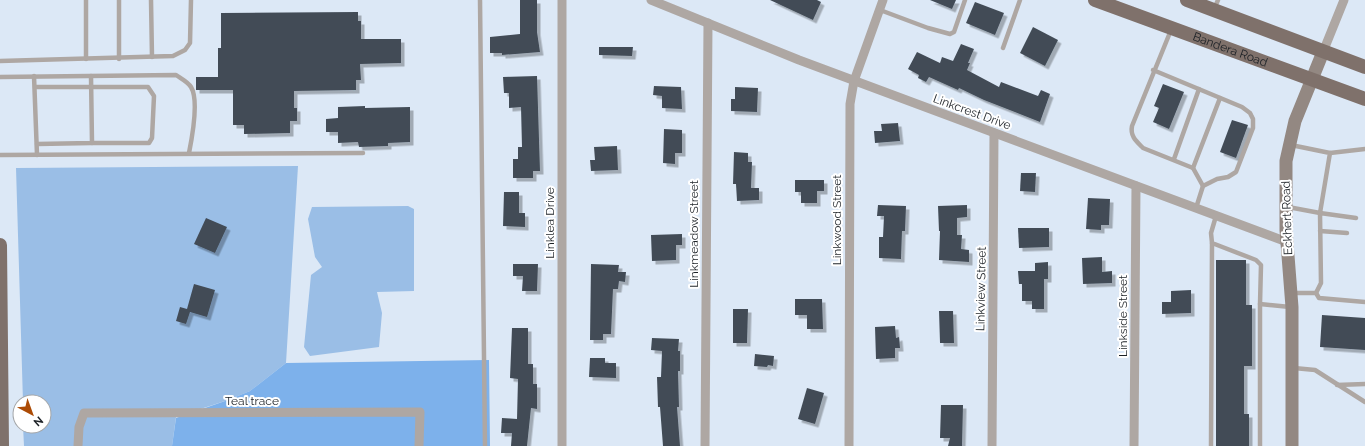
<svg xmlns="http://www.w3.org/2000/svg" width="1365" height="446" font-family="Raleway,sans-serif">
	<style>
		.green { fill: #9abee6 }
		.forest { fill: #7db1eb }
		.building { fill: #424c57; filter: url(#shadow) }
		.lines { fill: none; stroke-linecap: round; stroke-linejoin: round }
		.service { stroke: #aea7a3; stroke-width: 4.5 }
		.minor { stroke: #aea7a3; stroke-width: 9 }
		.secondary { stroke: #938882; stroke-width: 13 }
		.primary { stroke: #7f716b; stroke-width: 14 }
		.labels { text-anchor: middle; stroke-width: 4; stroke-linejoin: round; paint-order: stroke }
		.street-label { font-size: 12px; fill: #1c2126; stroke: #fff }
	</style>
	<defs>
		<filter id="shadow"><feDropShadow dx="3.5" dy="3.5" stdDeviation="0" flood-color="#0004"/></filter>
	</defs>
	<rect width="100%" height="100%" fill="#dce8f6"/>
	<g class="green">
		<polygon points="298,166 286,363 250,391 228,400 176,417 172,446 24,446 23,426 44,426 44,402 23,402 16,168"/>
		<polygon points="408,206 414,209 414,291 377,292 382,313 379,347 310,356 304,347 311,275 322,267 315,257 308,219 312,207"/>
	</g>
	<polygon class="forest" points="489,360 490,446 172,446 176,418 228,400 250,391 286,363"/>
	<g class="building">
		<polygon points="520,0 537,0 537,32 540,52 502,55 502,53 490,53 490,37 520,34"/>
		<polygon points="770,0 817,0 821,2 813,20"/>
		<polygon points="930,0 956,0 952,9"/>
		<polygon points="975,2 1004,13 995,35 966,23"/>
		<polygon points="358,12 358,21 361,21 361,39 401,39 401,63 360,64 361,80 356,80 356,90 294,91 294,108 297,108 297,121 290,121 290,133 244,134 244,125 233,125 233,90 196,90 196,77 218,77 218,48 221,48 221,13"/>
		<polygon points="1033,27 1058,40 1045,66 1020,53"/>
		<polygon points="961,44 974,49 968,63 970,63 967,70 999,87 1001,82 1038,96 1041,90 1050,94 1040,122 984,100 959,88 958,90 929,77 926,82 918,78 919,75 908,69 917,52 940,63 942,57 953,61"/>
		<polygon points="599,47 633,47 632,56 599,55"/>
		<polygon points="537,76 540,171 533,171 533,178 513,178 513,159 518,159 518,147 522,147 521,107 509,108 509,93 504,93 503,77"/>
		<polygon points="1163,84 1184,92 1169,129 1153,122 1159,108 1154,106"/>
		<polygon points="654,86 681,87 682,109 662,108 662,96 653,95"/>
		<polygon points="735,87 758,88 757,112 731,111 731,99 735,99"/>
		<polygon points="365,106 365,108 410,107 410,142 388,143 388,146 359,147 358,142 338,143 338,132 326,132 326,119 338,118 338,107"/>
		<polygon points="1232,120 1248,125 1236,158 1220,152"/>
		<polygon points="898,123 900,141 875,143 874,131 882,131 881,124"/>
		<polygon points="664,129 682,130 682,153 675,153 675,164 663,163"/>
		<polygon points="617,146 618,170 591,171 590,160 595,160 594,147"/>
		<polygon points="734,152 748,153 748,162 752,162 751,188 759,188 759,200 737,201 736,184 733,184"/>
		<polygon points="1021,173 1036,173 1035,192 1020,191"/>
		<polygon points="795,180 824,180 824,191 817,191 817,203 801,203 801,192 795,192"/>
		<polygon points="504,192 519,192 519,213 525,213 525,227 503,226"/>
		<polygon points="1088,198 1110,199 1109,225 1101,225 1101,230 1086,229"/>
		<polygon points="878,205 906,206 905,231 902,231 901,259 879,258 879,237 883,237 884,216 877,216"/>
		<polygon points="967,205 967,217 957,218 957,235 962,235 961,249 969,250 969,262 939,260 940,231 939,231 938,206"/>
		<polygon points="206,218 227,227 215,253 194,244"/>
		<polygon points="1018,228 1049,228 1049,247 1019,248"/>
		<polygon points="682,234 682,245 676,245 676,260 652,261 651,235"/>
		<polygon points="1102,257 1102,272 1112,271 1112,283 1083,284 1082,258"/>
		<polygon points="1216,260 1246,260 1246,305 1252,305 1252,366 1244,366 1244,414 1249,414 1249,446 1216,446"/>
		<polygon points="1048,262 1048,279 1044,279 1044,309 1032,309 1032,301 1022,301 1022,284 1019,284 1018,271 1035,271 1035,263"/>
		<polygon points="513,264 538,264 537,291 522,291 523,276 513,276"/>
		<polygon points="591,264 619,265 618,272 626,272 625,282 619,281 618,289 613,289 611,334 603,334 603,340 590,340"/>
		<polygon points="194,284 215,290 207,317 190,312 186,324 176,321 180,307 187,309"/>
		<polygon points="1191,290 1191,313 1162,314 1162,302 1171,302 1171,291"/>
		<polygon points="795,299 822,299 823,329 807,329 807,315 795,315"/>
		<polygon points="733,309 748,309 747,343 733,343"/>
		<polygon points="939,311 953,311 954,343 940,343"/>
		<polygon points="1322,315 1365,318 1365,350 1320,347"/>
		<polygon points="895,326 896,338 899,337 900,348 895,348 895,358 876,359 875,327"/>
		<polygon points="512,328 528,328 528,364 533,364 533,384 537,384 537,409 531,408 527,446 511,446 512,433 501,433 502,418 517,419 518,379 510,378"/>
		<polygon points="652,338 679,339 678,351 680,351 680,371 678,371 679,407 677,407 680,446 663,446 660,407 658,407 657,377 661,377 662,351 651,350"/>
		<polygon points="755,354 774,356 773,366 768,365 767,367 754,366"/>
		<polygon points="590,358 605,358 605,363 616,363 616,378 589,377"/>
		<polygon points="807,388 824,393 815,424 798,419"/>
		<polygon points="941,405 963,405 962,446 948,446 950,438 940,438"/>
	</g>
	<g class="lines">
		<g class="service">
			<polyline points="86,0 86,59"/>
			<polyline points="151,0 152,57"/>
			<polyline points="480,0 485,446"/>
			<polyline points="1214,9 1218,0"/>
			<polyline points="880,10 928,28 950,34 954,32 965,0"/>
			<path d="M1171,30L1132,126C1130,136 1136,141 1143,148L1193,168L1203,186"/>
			<polyline points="1003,48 1020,0"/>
			<polyline points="119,59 119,0"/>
			<polyline points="0,61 173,56 185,50 190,43 191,0"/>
			<polyline points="1153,70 1242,107 1250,113 1253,119 1253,128 1236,172 1228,177 1217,179 1203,186 1196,208"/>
			<polyline points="34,76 37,155"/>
			<path d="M0,77L176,75C180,78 188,82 191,87C199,100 192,138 189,153"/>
			<polyline points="35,87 148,87 154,96 152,138 149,143 92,143"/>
			<polyline points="37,144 92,143 91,76"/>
			<polyline points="1330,153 1365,149"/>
			<polyline points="0,155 363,153"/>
			<polyline points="1174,159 1199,89"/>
			<polyline points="1193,168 1220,98"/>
			<polyline points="1288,207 1320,213 1330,153 1291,145"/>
			<polyline points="1216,216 1211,233 1212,243 1256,260 1261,265 1260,304 1290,307"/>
			<polyline points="1320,231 1347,233"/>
			<polyline points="1292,293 1316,293 1319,298 1365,302"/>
			<polyline points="1316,293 1321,283 1320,213 1356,218"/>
			<polyline points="1294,368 1315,370 1365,402"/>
			<polyline points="1337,385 1365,384"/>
			<polyline points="1211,446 1212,243"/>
			<polyline points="1260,446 1260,304"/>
		</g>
		<g class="minor">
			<polyline points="651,0 799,60 1287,242"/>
			<polyline points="1323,52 1344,0"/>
			<polyline points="78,446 79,427 84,413 420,412 419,446"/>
			<polyline points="562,446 562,0"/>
			<polyline points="705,446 708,23"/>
			<polyline points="849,446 850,104 854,81 883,0"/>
			<polyline points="992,446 994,133"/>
			<polyline points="1134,446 1136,186"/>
		</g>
		<polyline class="secondary" points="1292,446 1292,307 1286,230 1286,161 1295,121 1323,52"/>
		<g class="primary">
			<path id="s1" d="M1095,0L1365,99"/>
			<polyline points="1187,0 1365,67"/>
			<polyline points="0,245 2,446"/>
		</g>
	</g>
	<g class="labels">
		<g class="street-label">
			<text dy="4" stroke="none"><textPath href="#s1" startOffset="144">Bandera Road</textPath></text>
			<text transform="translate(972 112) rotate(20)" y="4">Linkcrest Drive</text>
			<text transform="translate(1287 218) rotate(-92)" y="4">Eckhert Road</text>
			<text transform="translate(837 220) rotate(-90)" y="4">Linkwood Street</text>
			<text transform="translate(550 223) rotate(-90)" y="4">Linklea Drive</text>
			<text transform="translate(694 234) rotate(-90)" y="4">Linkmeadow Street</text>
			<text transform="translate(981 289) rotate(-89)" y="4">Linkview Street</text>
			<text transform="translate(1123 316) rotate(-90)" y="4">Linkside Street</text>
			<text x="252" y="405">Teal trace</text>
		</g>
	</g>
	<g transform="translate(32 414) rotate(139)"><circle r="19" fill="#ffffff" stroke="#a4a6a8"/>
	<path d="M0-3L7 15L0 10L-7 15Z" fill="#ac4b05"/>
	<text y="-6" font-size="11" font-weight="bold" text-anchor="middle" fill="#1c2126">N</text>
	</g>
</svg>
